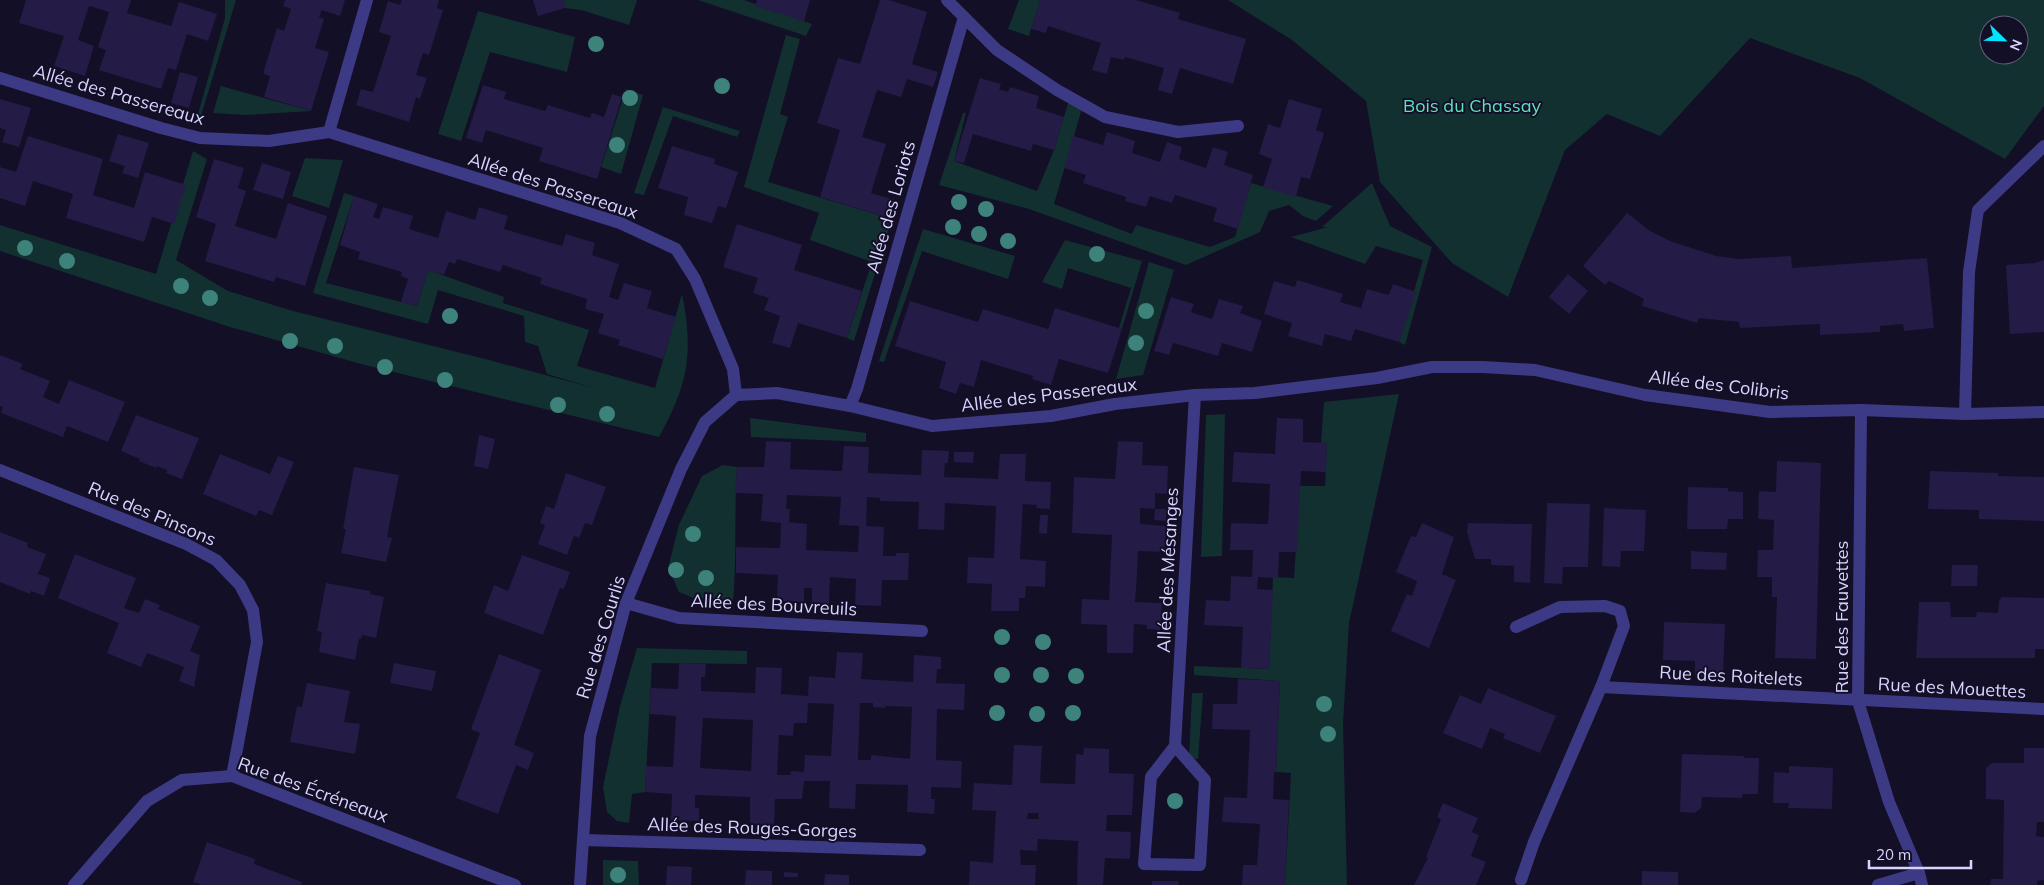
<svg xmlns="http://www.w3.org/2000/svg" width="2044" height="885" font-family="Mulish,sans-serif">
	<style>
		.green { fill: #12302f; fill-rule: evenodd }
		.building { fill: #241b47; fill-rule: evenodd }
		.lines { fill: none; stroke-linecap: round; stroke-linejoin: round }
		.lane { stroke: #3d3a85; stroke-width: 12 }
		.street { stroke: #3d3a85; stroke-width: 12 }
		.tree { fill: #3d827b }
		.labels { text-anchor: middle; stroke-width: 4; stroke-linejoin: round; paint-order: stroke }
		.street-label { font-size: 18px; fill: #d9d4ff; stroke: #130f26 }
		.park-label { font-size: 18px; fill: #5fe0c0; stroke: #130f26 }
	</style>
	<rect width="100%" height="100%" fill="#130f26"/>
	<g class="green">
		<polygon points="225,0 236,0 201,116 198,114 225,18"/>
		<polygon points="563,0 637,0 629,25 581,10 565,8"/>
		<polygon points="698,0 744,0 812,24 806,36"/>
		<polygon points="1019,0 1040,0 1029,36 1008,29"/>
		<path d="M1228,0H2044V106L2005,159L1860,78L1750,38L1660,136L1607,114L1565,150L1508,297L1452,263L1380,182L1366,101L1292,40ZM1989,25H2019V55H1989Z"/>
		<polygon points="478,11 575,37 567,72 490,52 461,141 438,134"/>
		<polygon points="786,35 800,39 780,114 788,117 768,182 892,219 854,341 847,338 872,262 810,240 819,213 744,187"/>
		<polygon points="221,86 311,111 246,115 213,113"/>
		<polygon points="626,89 643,95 621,174 601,167"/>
		<polygon points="1070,97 1083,105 1054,204 1132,234 1136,225 1210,247 1235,237 1251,183 1333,206 1316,221 1303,216 1289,205 1269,211 1260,232 1186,265 1029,209 939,185 963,113 966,113 954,161 1037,191 1054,150"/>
		<polygon points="663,107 740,131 737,137 673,116 644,195 634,193"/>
		<path d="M193,151L207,159L176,260L228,291L293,311L485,359L594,388L547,374L538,346L525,342L524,316L438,290L428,324L313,293L344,193L354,196L326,283L417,306L428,270L504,297L503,303L589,330L577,366L655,388L682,294C694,353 688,385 659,437L361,364L230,327L0,251V225L156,274Z"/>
		<polygon points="305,158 343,160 329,208 292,196"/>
		<polygon points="1372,183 1390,226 1432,247 1405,345 1399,342 1423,260 1376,246 1365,264 1291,237 1328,227 1322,227"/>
		<polygon points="923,229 1015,256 1008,279 922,251 884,362 879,361"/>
		<polygon points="1065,240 1142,261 1122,329 1119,328 1131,288 1068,268 1062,289 1042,282"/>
		<polygon points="1149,262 1174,270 1143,375 1116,379"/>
		<polygon points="1399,394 1349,623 1343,724 1347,885 1285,885 1291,773 1276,772 1280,681 1194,675 1194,666 1269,669 1273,577 1294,578 1300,486 1325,486 1327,443 1321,443 1324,402"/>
		<polygon points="1225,414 1222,556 1201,557 1206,415"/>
		<polygon points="750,418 866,433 866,442 751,437"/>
		<path d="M723,465L737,467C734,511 737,556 733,601L693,598L679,592L672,576L669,564L679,525L702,476Z"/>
		<polygon points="637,648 747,651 747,664 652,663 645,792 632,794 629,823 617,821 607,812 603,787 620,706"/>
		<polygon points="1192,693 1203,693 1198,759 1189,758"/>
		<polygon points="603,860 638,861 639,885 603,885"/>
	</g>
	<g class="building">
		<polygon points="26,0 131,0 127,13 171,26 179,2 217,14 208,41 187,34 176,70 168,68 161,89 99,70 106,50 98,47 109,12 89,6 78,40 94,46 85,76 54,66 64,36 19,23"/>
		<polygon points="285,0 345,0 340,16 322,10 319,17 324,19 315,48 329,52 311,111 264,97 270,76 264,74 264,70 277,28 284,31 291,9 283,6"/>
		<polygon points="402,0 439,0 437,8 443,10 429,55 423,53 416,75 427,78 420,99 416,97 409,122 356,105 361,89 373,92 391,36 379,32 388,1 400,5"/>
		<polygon points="533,0 563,0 565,8 538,16"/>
		<polygon points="757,0 810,0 804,21 755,6"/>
		<polygon points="880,0 889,0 927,12 912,64 938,72 933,87 907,79 901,97 877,90 862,137 886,144 871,193 898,201 892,219 820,197 840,130 817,123 838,58 860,64"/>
		<polygon points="1040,0 1136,0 1180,13 1178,19 1246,39 1233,84 1180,68 1172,94 1158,90 1164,68 1125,57 1124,60 1111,57 1107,74 1092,70 1101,43 1048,26 1046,33 1031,29"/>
		<polygon points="180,72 198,77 189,108 171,103"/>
		<polygon points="980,78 1001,84 999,89 1008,92 1010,87 1039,96 1036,108 1064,117 1054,150 1033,144 1031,151 973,134 964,163 954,161"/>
		<polygon points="483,85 506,92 504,99 545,111 548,105 590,118 592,113 604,117 612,94 622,97 597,179 539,161 543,148 515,139 486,130 482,143 466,138"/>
		<polygon points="0,99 31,108 19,147 2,142 6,130 0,128"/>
		<polygon points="1289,99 1322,109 1316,130 1324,133 1310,179 1301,177 1296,197 1263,187 1272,159 1259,154 1268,124 1280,128"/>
		<polygon points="1107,132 1135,141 1132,153 1160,162 1167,142 1182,147 1179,159 1206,168 1213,147 1228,152 1224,165 1253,175 1238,229 1213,221 1217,208 1175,195 1172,203 1150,196 1146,207 1125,201 1126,197 1083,183 1086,175 1064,168 1073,136 1103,145"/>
		<polygon points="118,134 149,143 138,178 122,173 125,166 109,161"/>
		<polygon points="28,136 103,159 93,195 134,208 145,172 186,185 174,224 152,217 144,242 66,218 73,194 33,181 25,206 0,198 0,167 16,172"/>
		<polygon points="672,146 715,159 714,164 738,172 726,208 718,206 712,223 684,215 688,197 658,188"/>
		<polygon points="214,159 244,168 238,188 246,191 235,226 276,239 288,203 327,216 305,286 276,277 274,282 205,261 216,224 196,217"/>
		<polygon points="262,163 291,172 283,199 253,190"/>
		<polygon points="354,196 378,204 373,217 379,219 383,207 397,211 413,216 409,229 438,238 446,211 475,220 479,207 508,216 504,229 562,246 566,234 595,243 592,255 619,264 609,297 618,300 624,283 652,291 647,308 676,317 663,359 618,345 620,340 598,333 604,314 585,309 587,299 540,284 542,278 503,265 500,272 457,259 455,264 449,262 444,275 428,270 417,306 401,302 408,279 401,276 402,272 358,259 360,252 340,245"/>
		<polygon points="1627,213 1650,231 1670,241 1716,256 1739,259 1791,256 1792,268 1927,258 1934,328 1904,331 1903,324 1880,326 1880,332 1820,335 1820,324 1740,328 1739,322 1699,318 1697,323 1642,306 1644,299 1609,281 1605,285 1583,266"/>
		<polygon points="737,224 802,245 794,270 862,291 847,338 798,323 790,348 772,343 780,316 764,310 769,298 753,293 758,278 723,267"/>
		<polygon points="2044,260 2044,332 2010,334 2006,265 2035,263"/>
		<polygon points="1568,274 1588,291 1569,314 1549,297"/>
		<polygon points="1297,280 1343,294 1340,302 1361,308 1367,289 1389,295 1393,284 1416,292 1399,342 1355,329 1351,341 1325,334 1322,346 1288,336 1292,323 1264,314 1274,281 1295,287"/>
		<polygon points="1171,297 1194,304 1191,312 1212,319 1219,299 1243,306 1240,313 1262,321 1252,352 1222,343 1218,356 1173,343 1169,355 1154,351"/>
		<polygon points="910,301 978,322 983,309 1048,329 1055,308 1122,329 1108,373 1059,359 1051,385 1032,379 1033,376 981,360 974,387 960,383 956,394 939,388 946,362 895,346"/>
		<polygon points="0,355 23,364 20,369 50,381 43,397 59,404 69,380 125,402 108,442 67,426 63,437 1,413 3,407 0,406"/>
		<polygon points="136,415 199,438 182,479 166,473 167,470 157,466 156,468 139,461 140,459 121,451"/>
		<polygon points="1277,418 1303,419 1303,442 1327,443 1326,472 1301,471 1297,552 1279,552 1278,578 1258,577 1257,589 1273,590 1269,669 1241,668 1243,627 1204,625 1206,600 1230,601 1231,576 1252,577 1253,550 1230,550 1231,523 1268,524 1270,484 1232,482 1234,452 1275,454"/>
		<polygon points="479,435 495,439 488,469 474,466"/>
		<path d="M766,441L791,442L790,469L842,471L844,446L869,447L868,473L921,475L922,450L949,451L948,463H945L944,477L973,478L998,479L1000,454H1026L1025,481L1051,482L1050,509L1036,508L1037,505L1023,504L1020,555V559L1046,561L1045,587L1026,586L1025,598H1019V611H991L992,584L967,583L968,557L994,558L996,506L945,503L944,530L918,529L919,502L880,501V498L867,497L866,526L884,527L883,556H896V553H909L908,580H882L881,606L855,605L856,579L830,577L829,604L812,603V588H804V602L777,601L778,575L736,573V547L780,548L781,523L761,521L763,494L735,493L737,467H764ZM787,495L841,497L839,525L859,526L858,552L806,550L807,524L789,522L790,509H786Z"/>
		<polygon points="1118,441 1143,442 1142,465 1168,466 1167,494 1155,493 1155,509 1140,508 1140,524 1166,526 1164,552 1138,551 1137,574 1135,602 1162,603 1160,630 1147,629 1147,625 1134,624 1133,653 1107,653 1107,625 1081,624 1082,599 1109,600 1112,535 1072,533 1074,477 1115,479"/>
		<polygon points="954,452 974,452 973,463 954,462"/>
		<polygon points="220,454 270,474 278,456 294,462 272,515 259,510 256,516 203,494"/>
		<polygon points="1777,461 1821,463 1816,659 1775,658 1777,597 1772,597 1772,577 1757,577 1758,550 1773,550 1774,520 1758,519 1759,491 1776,492"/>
		<polygon points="354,467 399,475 387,537 392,538 386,562 341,553 346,529 343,529"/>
		<polygon points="1930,471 1998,473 1998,476 2044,477 2044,521 1979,519 1979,510 1928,509"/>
		<polygon points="566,473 606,487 592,525 585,523 579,538 574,536 567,555 538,544 545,525 540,523 546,506 554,509"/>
		<polygon points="1688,487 1728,488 1728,491 1743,492 1743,519 1728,519 1727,529 1687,529"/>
		<polygon points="1547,503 1590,504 1588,567 1563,567 1562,584 1544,583"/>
		<polygon points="1604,508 1646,510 1644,551 1621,551 1620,567 1602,566"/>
		<polygon points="1155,509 1166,509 1166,521 1154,520"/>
		<polygon points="1040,515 1048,515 1047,534 1039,533"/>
		<polygon points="1422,523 1454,537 1442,574 1456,580 1429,648 1391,631 1407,594 1412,596 1417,581 1396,572 1411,536 1416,537"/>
		<polygon points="1468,523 1532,524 1530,583 1514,582 1514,566 1491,565 1491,559 1475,559 1467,532"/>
		<polygon points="0,532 28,543 27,547 46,554 38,574 50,578 44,596 31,591 30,594 0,582"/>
		<polygon points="1691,551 1727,553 1726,570 1691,569"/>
		<polygon points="75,554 136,578 124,608 139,613 145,599 160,605 158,609 200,626 190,651 200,655 194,687 179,681 184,667 147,653 141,667 107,653 119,623 58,598"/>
		<polygon points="522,555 570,572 564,589 560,588 543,635 484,613 494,585 508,591"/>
		<polygon points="1952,565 1978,565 1977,586 1951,586"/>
		<polygon points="326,583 370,591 370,594 384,597 376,638 362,635 361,639 359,639 355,660 319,652 322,632 317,631"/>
		<polygon points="2002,597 2044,598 2044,649 2035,649 2035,658 1916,658 1919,602 1950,602 1951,617 1976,617 1977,612 1998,613 1999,601"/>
		<polygon points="1664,622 1725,624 1723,678 1695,677 1695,661 1663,660"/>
		<path d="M837,652L863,653L861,679L913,682L914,655L941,657V669H937L936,683L965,684L964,710L937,709L936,760L962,761L961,788L931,787V799H935L934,814L907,812L908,785L856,784L855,809L829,808L830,781H804L802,799H775L774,825L750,824V797L695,795V808H699V821L671,820L672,794L645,792L646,766L673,767L676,716L649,714L651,688L678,689L679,663L706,664L705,677H701V691L755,693L756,667L782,668L781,694L808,696L809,676L835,678ZM808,703L834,704L831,756L805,755L804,772L791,771L790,775H777L779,735L793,736L794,723H807ZM860,703H873V707L885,708V706L912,707L910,759L871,755V760H858ZM703,718L753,720L751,771L700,768Z"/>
		<polygon points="499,654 541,670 514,745 534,753 528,770 516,765 498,814 456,798 480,733 471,729"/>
		<polygon points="394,663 436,671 432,691 390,683"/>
		<polygon points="1238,679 1280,681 1276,772 1274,772 1273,799 1289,800 1285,885 1242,885 1243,865 1257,865 1260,824 1222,822 1224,797 1247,798 1250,730 1212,729 1213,704 1237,704"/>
		<polygon points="307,683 350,691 344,722 360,724 355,754 290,742 297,706 302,707"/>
		<polygon points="1488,688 1556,716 1540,753 1503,738 1505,734 1490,728 1482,749 1443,733 1460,695 1481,704"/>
		<path d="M1014,745L1042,746L1040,783L1075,784L1076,754L1083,755L1084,748L1109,749V773L1134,774L1132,815H1107L1106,831L1131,832L1130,859L1105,858L1103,885H1077L1078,841L1038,839L1037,851L1020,850L1021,865H1036L1035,885H969L970,861L993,863L996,811L972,810L974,783L1012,785ZM1028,813H1038L1039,819H1027Z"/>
		<polygon points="2024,748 2044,748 2044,822 2037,822 2036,836 2044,837 2044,880 2037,881 2037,885 1990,885 1991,879 2003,879 2004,800 1986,799 1986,768 1992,763 2024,763"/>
		<polygon points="1682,754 1744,756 1744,758 1759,758 1758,794 1743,794 1742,798 1702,797 1701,808 1695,813 1680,812"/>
		<polygon points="1789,766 1833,768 1832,809 1788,808 1789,803 1773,803 1774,772 1789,773"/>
		<polygon points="1443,803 1478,818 1472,832 1479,835 1471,856 1486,862 1476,885 1414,885 1428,858 1426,857 1441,819 1437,817"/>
		<polygon points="207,842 255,859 254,864 302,882 301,885 202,885 193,882"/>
		<polygon points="667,866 692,867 691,885 666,885"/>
		<polygon points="746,870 772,871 772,885 745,885"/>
		<polygon points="1642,871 1678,872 1678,885 1642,885"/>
		<polygon points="784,872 798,873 798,877 784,877"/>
		<polygon points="825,874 849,875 849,885 824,885"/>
		<polygon points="1152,881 1179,881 1178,885 1152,885"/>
	</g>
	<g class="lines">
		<g class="lane">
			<polyline points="1965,414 1969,272 1978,210 2044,146"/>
			<polyline points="1878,885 1919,873"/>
		</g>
		<g class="street">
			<polyline points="947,0 997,50 1057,90 1105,117 1178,132 1238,126"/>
			<polyline points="0,78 161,128 200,138 269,141 329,132 620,223 676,249 695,279 733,369 736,395 777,393 850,406 932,426 1051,416 1115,404 1195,395 1255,393 1377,378 1432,367 1482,367 1535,370 1645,395 1770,412 1861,410 1965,414 2044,412"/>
			<polyline points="329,132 367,0"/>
			<polyline points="850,406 857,389 964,17"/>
			<polyline points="1861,410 1858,701 1889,802 1919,873 1922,885"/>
			<polyline points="0,470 186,544 216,560 240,585 253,610 257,642 232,776"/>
			<polyline points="626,603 679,618 922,631"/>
			<polyline points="1516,627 1560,607 1605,606 1620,611 1624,626 1601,687"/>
			<polyline points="1175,746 1205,780 1200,865 1144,864 1151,777 1175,746 1195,395"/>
			<polyline points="583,840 920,850"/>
			<polyline points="1521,880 1534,842 1601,687 2044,709"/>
			<polyline points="74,885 147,801 182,780 232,776 515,885"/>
			<polyline points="580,885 590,736 626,603 681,469 705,422 736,395"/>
		</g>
	</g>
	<g class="tree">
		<circle cx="596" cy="44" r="8"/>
		<circle cx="722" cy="86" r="8"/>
		<circle cx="630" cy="98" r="8"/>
		<circle cx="617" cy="145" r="8"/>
		<circle cx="959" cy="202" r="8"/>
		<circle cx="986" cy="209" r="8"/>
		<circle cx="953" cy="227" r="8"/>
		<circle cx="979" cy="234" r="8"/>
		<circle cx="1008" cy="241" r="8"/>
		<circle cx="25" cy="248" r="8"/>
		<circle cx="1097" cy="254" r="8"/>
		<circle cx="67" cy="261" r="8"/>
		<circle cx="181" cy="286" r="8"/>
		<circle cx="210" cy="298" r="8"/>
		<circle cx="1146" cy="311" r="8"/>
		<circle cx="450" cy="316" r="8"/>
		<circle cx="290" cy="341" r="8"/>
		<circle cx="1136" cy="343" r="8"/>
		<circle cx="335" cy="346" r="8"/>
		<circle cx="385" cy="367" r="8"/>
		<circle cx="445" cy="380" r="8"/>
		<circle cx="558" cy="405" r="8"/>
		<circle cx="607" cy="414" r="8"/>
		<circle cx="693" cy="534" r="8"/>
		<circle cx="676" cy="570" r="8"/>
		<circle cx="706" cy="578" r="8"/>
		<circle cx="1002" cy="637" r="8"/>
		<circle cx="1043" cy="642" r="8"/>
		<circle cx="1002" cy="675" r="8"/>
		<circle cx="1041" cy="675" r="8"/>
		<circle cx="1076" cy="676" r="8"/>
		<circle cx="1324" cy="704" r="8"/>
		<circle cx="997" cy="713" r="8"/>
		<circle cx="1073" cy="713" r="8"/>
		<circle cx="1037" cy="714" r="8"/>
		<circle cx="1328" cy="734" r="8"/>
		<circle cx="1175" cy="801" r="8"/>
		<circle cx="618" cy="875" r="8"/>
	</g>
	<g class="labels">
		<g class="street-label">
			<text transform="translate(119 95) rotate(16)" y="6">Allée des Passereaux</text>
			<text transform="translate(553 186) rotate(18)" y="6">Allée des Passereaux</text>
			<text transform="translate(891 207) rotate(-74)" y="6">Allée des Loriots</text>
			<text transform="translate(1719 385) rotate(7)" y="6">Allée des Colibris</text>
			<text transform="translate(1049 395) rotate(-7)" y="6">Allée des Passereaux</text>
			<text transform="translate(152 514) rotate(23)" y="6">Rue des Pinsons</text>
			<text transform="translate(1168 570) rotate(-87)" y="6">Allée des Mésanges</text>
			<text transform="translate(774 605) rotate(3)" y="6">Allée des Bouvreuils</text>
			<text transform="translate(1842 617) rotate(-90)" y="6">Rue des Fauvettes</text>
			<text transform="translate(601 637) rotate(-73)" y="6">Rue des Courlis</text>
			<text transform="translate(1731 676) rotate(3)" y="6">Rue des Roitelets</text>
			<text transform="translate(1952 688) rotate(3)" y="6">Rue des Mouettes</text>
			<text transform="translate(313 790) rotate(20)" y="6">Rue des Écréneaux</text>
			<text transform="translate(752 828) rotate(2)" y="6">Allée des Rouges-Gorges</text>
		</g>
		<g class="park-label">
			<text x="1472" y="112">Bois du Chassay</text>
		</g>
	</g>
	<g transform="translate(2004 40) rotate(113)"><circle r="24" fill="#130f26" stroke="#625e7d"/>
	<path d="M0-4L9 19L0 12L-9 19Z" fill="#00e5ff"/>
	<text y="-8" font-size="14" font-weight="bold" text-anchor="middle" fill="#d9d4ff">N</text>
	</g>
	<path d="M1869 860v8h102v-8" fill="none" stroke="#d9d4ff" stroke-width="2.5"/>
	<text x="1876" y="860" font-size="15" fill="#d9d4ff" stroke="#130f26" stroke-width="4" paint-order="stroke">20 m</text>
</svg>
